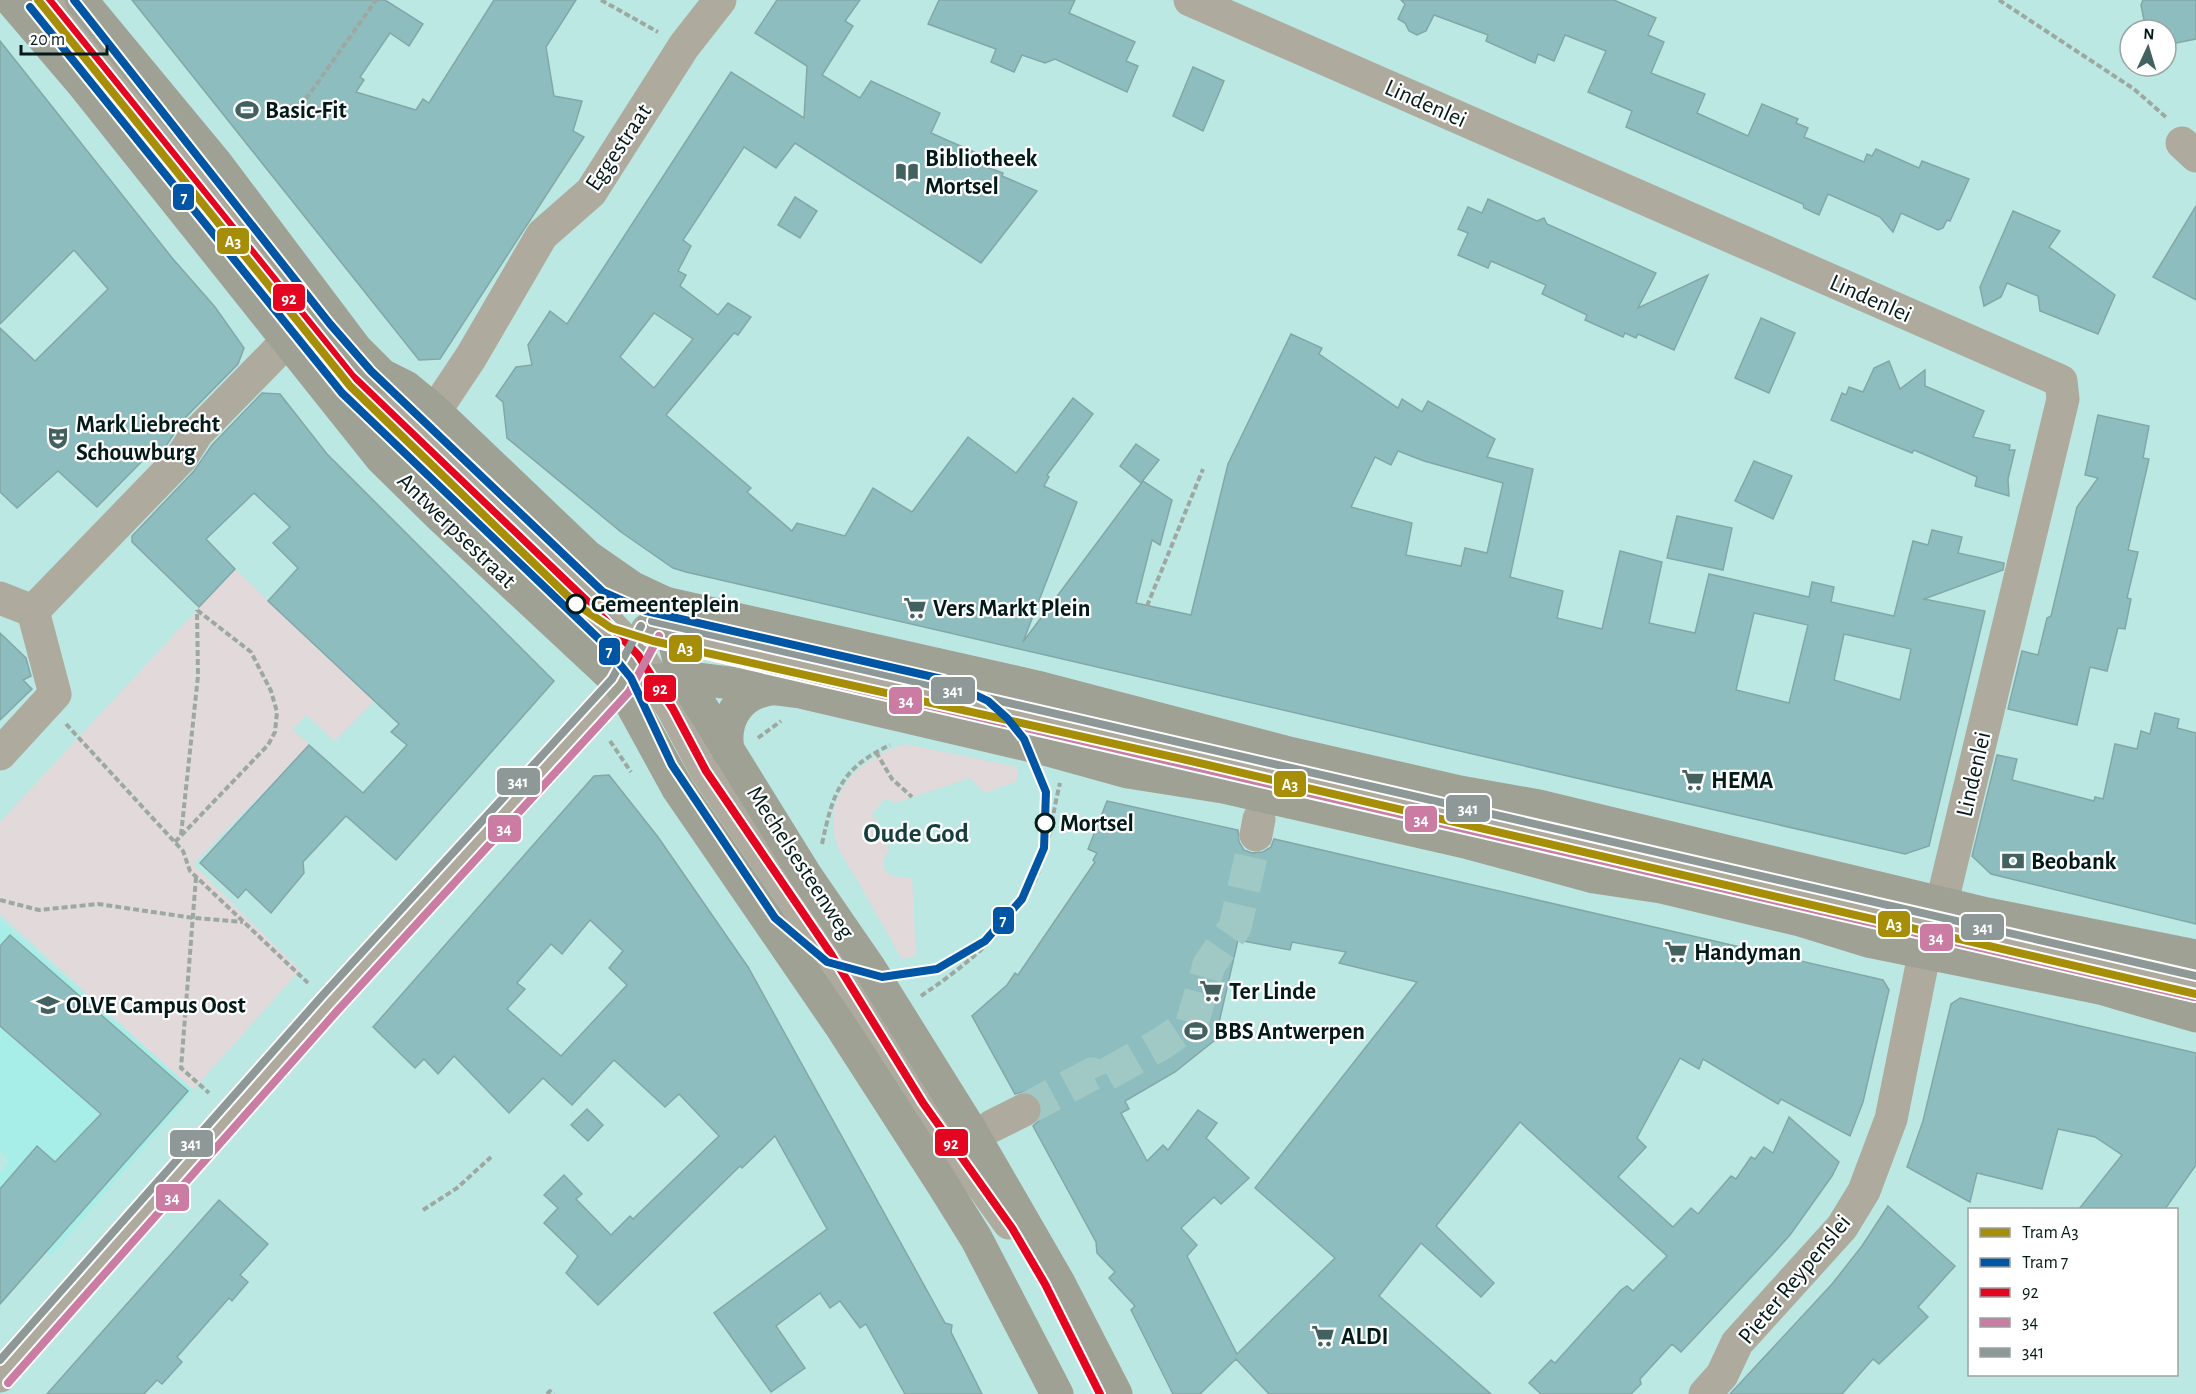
<svg xmlns="http://www.w3.org/2000/svg" width="2196" height="1394" font-family="'Alegreya Sans',sans-serif">
	<style>
		.built { fill: #a8eee8 }
		.green { fill: #e1d9da }
		.building { fill: #8ebdbf; stroke: #83a7a7; stroke-width: 1.5; fill-rule: evenodd }
		.lines { fill: none; stroke-linecap: round; stroke-linejoin: round }
		.minor-tunnel { stroke: #a0c9c5; stroke-width: 33; stroke-dasharray: 33 16; stroke-linecap: butt }
		.path { stroke: #9da8a1; stroke-width: 4; stroke-dasharray: 6 3; stroke-linecap: butt }
		.minor { stroke: #aeaa9e; stroke-width: 33 }
		.major { stroke: #9fa194; stroke-width: 33 }
		.tram { stroke: #99aaa3; stroke-width: 1.5 }
		.bus-1-casing { stroke: #fff; stroke-width: 12 }
		.bus-2-casing { stroke: #fff; stroke-width: 12 }
		.bus-3-casing { stroke: #fff; stroke-width: 12 }
		.bus-1 { stroke: #e40521; stroke-width: 8 }
		.bus-2 { stroke: #ca7ca2; stroke-width: 8 }
		.bus-3 { stroke: #8d9897; stroke-width: 8 }
		.tram-1-casing { stroke: #fff; stroke-width: 12 }
		.tram-2-casing { stroke: #fff; stroke-width: 12 }
		.tram-1 { stroke: #a68e08; stroke-width: 8 }
		.tram-2 { stroke: #0056a4; stroke-width: 8 }
		.stop-dot { fill: #fff; stroke: #021a18; stroke-width: 3 }
		.labels { text-anchor: middle; stroke-width: 4.5; stroke-linejoin: round; paint-order: stroke }
		.street-label { font-size: 24px; fill: #021a18; stroke: #fff }
		.poi-label { font-size: 24px; font-weight: bold; fill: #021a18; stroke: #fff; text-anchor: start }
		.stop-label { font-size: 24px; font-weight: bold; fill: #021a18; stroke: #fff; text-anchor: start }
		.quarter-label { font-size: 27px; font-weight: bold; fill: #143f3c; stroke: #fff }
		.line-badge { stroke: #fff; stroke-width: 2 }
		.badge-label { font-size: 16px; text-anchor: middle; font-weight: bold; fill: #fff }
	</style>
	<rect width="100%" height="100%" fill="#bce8e4"/>
	<polygon class="built" points="0,920 193,1090 51,1256 0,1210 0,1173 9,1161 0,1151"/>
	<g class="green">
		<polygon points="235,569 374,701 335,741 306,715 293,730 310,745 193,864 300,970 193,1090 0,914 0,822"/>
		<path d="M905,744L1017,767V781L985,793L970,778L895,803L886,798L871,815L879,823L889,850L884,858V869L891,876L912,878L916,956L902,959C888,934 873,908 859,883C852,871 843,859 838,847C818,795 861,758 905,744Z"/>
	</g>
	<g class="building">
		<polygon points="132,0 385,0 423,24 409,46 390,33 360,77 364,80 356,92 416,110 423,99 429,103 494,0 576,0 546,47 554,96 582,101 573,131 584,137 440,359 419,360"/>
		<path d="M777,0H860L845,21L853,26L822,75L860,98L871,81L940,113L931,133L974,152L970,161L1003,173L1002,176L1037,191L981,263L795,143L776,168L744,147L683,240L691,246L678,271L686,275L680,286L718,315L728,303L751,317L738,335L734,333L666,415L751,488L747,492L792,531L797,523L845,536L873,488L912,512L968,437L1016,473L1073,398L1093,414L1047,475L1049,477L1044,486L1077,502L1023,642L1143,481L1172,500L1160,545L1152,540L1136,603L1191,615L1228,464L1291,334L1322,348L1319,354L1398,408L1402,399L1422,412L1428,401L1495,439L1487,457L1533,469L1510,577L1563,591L1557,618L1602,629L1620,551L1662,562L1649,623L1695,633L1709,574L1809,597L1812,582L1834,587L1831,602L1894,616L1913,541L1928,545L1932,530L1962,537L1958,553L2004,563L2003,570L1924,599L1985,611L1929,846L1905,854L686,572L673,568L621,532L507,438L503,402L496,396L516,367L532,365L528,345L550,311L567,324L731,72L804,118L807,66L755,33ZM654,313L693,339L654,388L620,357ZM1398,451L1424,461L1503,483L1487,553L1465,548L1461,566L1406,555L1412,523L1351,507L1375,457L1391,465ZM1754,613L1808,625L1789,703L1736,690ZM1844,634L1911,649L1900,700L1834,680Z"/>
		<polygon points="939,0 1075,0 1069,13 1135,42 1126,61 1138,66 1127,92 1055,59 1045,63 1022,55 1014,72 991,62 996,49 928,24"/>
		<polygon points="1401,0 1614,0 1656,18 1648,35 1664,42 1651,73 1705,94 1697,113 1748,136 1762,104 1798,119 1796,123 1808,128 1804,137 1864,162 1867,154 1872,156 1876,149 1919,168 1922,161 1969,179 1950,221 1947,220 1943,228 1938,230 1901,213 1893,232 1880,217 1828,194 1819,215 1804,208 1803,204 1626,127 1632,111 1588,92 1606,51 1565,35 1554,61 1538,54 1535,63 1486,41 1488,35 1434,15 1426,31 1417,35 1409,31 1405,23 1398,19 1405,4"/>
		<polygon points="2143,0 2196,0 2196,39 2166,45 2166,30 2146,30 2141,5"/>
		<polygon points="0,41 173,259 215,307 244,348 238,364 183,420 166,446 161,452 156,447 97,507 58,471 17,508 0,492 0,328 35,361 108,289 74,250 0,324"/>
		<polygon points="1193,67 1224,81 1203,131 1173,116"/>
		<polygon points="795,197 817,211 800,238 778,225"/>
		<polygon points="1488,199 1537,221 1544,218 1547,224 1656,273 1638,308 1708,275 1674,350 1638,334 1636,338 1625,333 1623,337 1585,320 1587,315 1542,294 1546,285 1491,261 1488,268 1458,255 1468,233 1458,229 1468,207 1482,213"/>
		<polygon points="2196,206 2196,300 2153,277"/>
		<polygon points="2013,211 2060,231 2049,247 2115,295 2098,334 2040,311 2038,296 2007,283 2001,297 1984,306 1980,287"/>
		<polygon points="1761,318 1795,333 1769,393 1735,378"/>
		<polygon points="1889,361 1900,389 1925,370 1925,386 1984,411 1973,437 2010,445 2009,450 2015,450 2008,479 2009,496 1975,486 1977,477 1914,450 1912,453 1831,420 1842,393 1846,395 1849,387 1863,392 1874,368"/>
		<polygon points="262,393 280,394 327,454 554,681 396,860 346,816 303,862 304,873 271,913 246,889 238,898 200,863 309,745 363,793 407,745 391,732 399,724 268,601 298,568 273,543 290,527 254,493 206,539 235,569 199,607 132,542 132,536 194,471 212,445"/>
		<polygon points="2098,415 2149,426 2143,458 2149,459 2128,550 2138,552 2127,598 2131,599 2125,629 2118,628 2107,671 2090,667 2077,725 2008,709 2022,651 2038,655 2047,618 2051,616 2077,507 2098,478 2085,475"/>
		<polygon points="1136,444 1159,460 1141,483 1120,466"/>
		<polygon points="1754,461 1792,476 1773,519 1735,501"/>
		<polygon points="1677,516 1732,528 1723,570 1667,558"/>
		<polygon points="0,633 26,658 31,676 23,680 32,689 0,720"/>
		<polygon points="2155,713 2179,719 2177,728 2196,733 2196,924 1991,874 1972,856 1997,755 2017,759 2012,780 2094,801 2095,797 2103,799 2115,744 2137,749 2141,731 2150,734"/>
		<path d="M609,775L658,837L748,967L945,1323L952,1325L951,1332L982,1394H905L866,1324L860,1328L840,1301L830,1308L820,1293L776,1326L805,1368L771,1392L714,1313L827,1229L775,1136L742,1168L740,1166L598,1305L566,1273L578,1256L544,1223L558,1208L544,1195L564,1175L582,1194L576,1199L611,1235L630,1216L633,1219L719,1136L679,1094L665,1107L614,1060L572,1105L543,1078L509,1113L454,1056L438,1074L424,1059L415,1068L373,1027L594,776ZM590,920L623,951L609,968L627,985L561,1056L507,1009L525,989L517,983L551,944L562,954Z"/>
		<path d="M1107,801L1238,830L1239,842L1244,850L1252,853L1263,852L1271,847L1274,839L1883,980L1889,990L1863,1102L1850,1136L1781,1099L1778,1104L1703,1059L1699,1069L1680,1058L1637,1138L1646,1147L1618,1177L1673,1227L1691,1208L1698,1214L1731,1176L1736,1179L1751,1157L1755,1159L1764,1147L1773,1153L1789,1117L1839,1162L1832,1176L1790,1235L1773,1254L1681,1352L1672,1344L1640,1379L1641,1384L1631,1394H1541L1529,1383L1551,1360L1555,1363L1621,1290L1627,1286L1633,1291L1667,1256L1520,1122L1436,1226L1494,1283L1481,1297L1421,1243L1379,1296L1491,1394H1269L1236,1359L1200,1394H1173L1131,1310L1135,1306L1109,1278L1115,1272L1097,1253L1096,1242L1033,1126L1040,1120L1043,1112L1040,1101L1034,1094L1026,1091L1015,1094L972,1016L1007,985L1015,973L1018,975L1095,862L1093,860L1097,853L1088,849ZM1238,940L1290,950L1292,942L1346,952L1339,963L1417,982L1255,1188L1335,1258L1237,1354L1187,1256L1197,1245L1181,1228L1214,1197L1221,1204L1249,1178L1206,1138L1217,1123L1198,1110L1168,1150L1163,1145L1147,1161L1121,1113L1129,1109L1125,1101L1175,1072L1215,1040Z"/>
		<polygon points="10,935 188,1091 0,1304 0,1189 37,1146 55,1162 101,1114 0,1026 0,946"/>
		<polygon points="1960,998 2196,1053 2196,1165 2165,1209 2079,1209 2122,1155 2095,1137 2058,1129 2042,1189 1977,1173 1970,1202 1907,1167 1923,1121 1951,1004"/>
		<polygon points="587,1109 603,1125 588,1141 571,1125"/>
		<polygon points="219,1200 268,1244 240,1275 248,1282 232,1301 229,1298 177,1357 182,1362 162,1384 157,1380 144,1394 47,1394"/>
		<polygon points="1888,1206 1955,1266 1918,1307 1928,1317 1879,1364 1873,1359 1842,1394 1730,1394 1832,1284 1862,1246"/>
	</g>
	<g class="lines">
		<polyline class="minor-tunnel" points="1024,1110 1092,1074 1095,1081 1159,1045 1192,1023 1209,965 1235,927 1256,835"/>
		<g class="path">
			<polyline points="601,0 658,32"/>
			<polyline points="1999,0 2134,89 2168,119"/>
			<polyline points="306,99 376,0"/>
			<polyline points="1147,606 1203,469"/>
			<polyline points="66,724 183,851 190,871 308,983"/>
			<polyline points="758,738 781,721"/>
			<polyline points="610,741 631,772"/>
			<polyline points="876,752 892,779 912,797"/>
			<polyline points="181,835 198,676 197,610"/>
			<polyline points="175,842 268,745 275,732 277,712 271,691 251,652 197,610"/>
			<path d="M822,844C833,793 840,769 890,745"/>
			<polyline points="196,877 181,1068 209,1093"/>
			<polyline points="0,900 39,910 98,904 194,918 243,922"/>
			<path d="M921,996C965,966 1011,930 1035,880C1049,850 1052,815 1060,783"/>
			<polyline points="423,1210 457,1188 491,1157"/>
			<polyline points="547,1394 550,1391 554,1394"/>
		</g>
		<g class="minor">
			<polyline points="49,0 352,376 589,603 638,655 673,709 706,771 831,954 923,1103 1009,1223"/>
			<polyline points="1190,0 2061,381 2063,399 1942,902"/>
			<polyline points="2182,143 2196,156"/>
			<polyline points="435,411 471,357 542,235 591,192 684,46 720,0"/>
			<polyline points="0,598 33,611 55,694 0,754"/>
			<polyline points="33,611 181,458 197,433 287,341"/>
			<polyline points="647,630 2196,987"/>
			<polyline points="1256,835 1259,819"/>
			<polyline points="992,1126 1024,1110"/>
			<polyline points="0,1376 330,1003 621,685"/>
			<polyline points="1705,1394 1722,1375 1737,1343 1842,1227 1864,1191 1891,1119 1925,950"/>
		</g>
		<g class="major">
			<polyline points="11,0 82,83 381,458 441,517 621,685 678,789 842,1028 943,1185 976,1238 1057,1394"/>
			<polyline points="81,0 216,163 356,349 382,375 406,387 435,411 587,556 633,588 665,603 1037,687 1285,752 1460,792 1539,806 1987,914 2196,956"/>
			<polyline points="665,603 683,677 805,874 869,967 970,1129 1059,1283 1116,1394"/>
			<polyline points="621,685 683,677 800,692 1045,749 1128,772 1223,787 1469,843 1594,877 1661,887 1800,920 1868,941 2100,988 2196,1016"/>
			<polyline points="621,685 665,603"/>
			<path d="M728,751C722,715 742,691 777,688"/>
		</g>
		<path class="tram" d="M584,590C636,640 661,665 687,735"/>
		<g class="bus-1-casing">
			<polyline id="bus-1" points="49,0 352,376 589,603 638,655 673,709 706,771 831,954 923,1103 1012,1228 1045,1284 1100,1394"/>
		</g>
		<g class="bus-2-casing">
			<g id="bus-2">
				<polyline points="648,641 2194,997"/>
				<polyline points="8,1383 338,1010 629,692 659,636"/>
			</g>
		</g>
		<g class="bus-3-casing">
			<g id="bus-3">
				<polyline points="652,621 2196,976"/>
				<polyline points="0,1360 322,996 612,679 641,626"/>
			</g>
		</g>
		<use href="#bus-1" class="bus-1"/>
		<use href="#bus-2" class="bus-2"/>
		<use href="#bus-3" class="bus-3"/>
		<g class="tram-1-casing">
			<polyline id="tram-1" points="38,0 350,386 576,604 611,628 653,641 1191,761 2196,994"/>
		</g>
		<g class="tram-2-casing">
			<polyline id="tram-2" points="30,7 342,393 600,640 631,678 672,765 775,918 827,962 882,977 937,969 985,941 1022,899 1044,848 1046,792 1024,739 1007,718 988,701 942,679 646,611 603,592 371,371 330,324 74,0"/>
		</g>
		<use href="#tram-1" class="tram-1"/>
		<use href="#tram-2" class="tram-2"/>
	</g>
	<defs>
		<g id="stadium-bare" transform="scale(1.8)"><path d="M0-5a6.5 5 0 1 0 0 10a6.5 5 0 1 0 0-10ZM-3.5-1.8h7v3.6h-7Z" fill="#43625f" stroke="#fff" stroke-width="2.5" paint-order="stroke"/></g>
		<g id="library-bare" transform="scale(1.8)"><path d="M-6-4Q-3-5.5-.7-3.5V5Q-3 3-6 4ZM6-4Q3-5.5 .7-3.5V5Q3 3 6 4Z" fill="#43625f" stroke="#fff" stroke-width="2.5" paint-order="stroke"/></g>
		<g id="theatre-bare" transform="scale(1.8)"><path d="M-5-5.5Q0-4 5-5.5V0Q5 5 0 6Q-5 5-5 0ZM-3.3-2.5H-1v1.5H-3.3ZM1-2.5H3.3v1.5H1ZM-2.8 1Q0 5.5 2.8 1Z" fill="#43625f" stroke="#fff" stroke-width="2.5" paint-order="stroke"/></g>
		<g id="supermarket-bare" transform="scale(1.8)"><path d="M-6-5.5h2.5l.6 2H6L4.5 2H-2.5L-4.4-4H-6ZM-1.5 3.2a1.3 1.3 0 1 0 .1 0ZM3 3.2a1.3 1.3 0 1 0 .1 0Z" fill="#43625f" stroke="#fff" stroke-width="2.5" paint-order="stroke"/></g>
		<g id="bank-bare" transform="scale(1.8)"><path d="M-6-4H6V4H-6ZM0-2.3a2.3 2.3 0 1 0 0 4.6a2.3 2.3 0 1 0 0-4.6Z" fill="#43625f" stroke="#fff" stroke-width="2.5" paint-order="stroke"/></g>
		<g id="school-bare" transform="scale(1.8)"><path d="M0-5L7-2L0 1L-7-2ZM-4 1L0 2.5L4 1V4Q0 6-4 4Z" fill="#43625f" stroke="#fff" stroke-width="2.5" paint-order="stroke"/></g>
	</defs>
	<g fill-rule="evenodd">
		<use href="#stadium-bare" x="247" y="110"/>
		<use href="#library-bare" x="907" y="172"/>
		<use href="#theatre-bare" x="58" y="438"/>
		<use href="#supermarket-bare" x="915" y="608"/>
		<use href="#supermarket-bare" x="1693" y="780"/>
		<use href="#bank-bare" x="2013" y="861"/>
		<use href="#supermarket-bare" x="1676" y="952"/>
		<use href="#supermarket-bare" x="1211" y="991"/>
		<use href="#school-bare" x="48" y="1005"/>
		<use href="#stadium-bare" x="1196" y="1031"/>
		<use href="#supermarket-bare" x="1323" y="1336"/>
	</g>
	<g class="stop-dot">
		<circle cx="576" cy="604" r="9"/>
		<circle cx="1045" cy="823" r="9"/>
	</g>
	<g class="labels">
		<g class="street-label">
			<text transform="translate(1426 103) rotate(24)" y="8">Lindenlei</text>
			<text transform="translate(618 147) rotate(-56)" y="8">Eggestraat</text>
			<text transform="translate(1871 298) rotate(24)" y="8">Lindenlei</text>
			<text transform="translate(457 530) rotate(44)" y="8">Antwerpsestraat</text>
			<text transform="translate(1973 774) rotate(-77)" y="8">Lindenlei</text>
			<text transform="translate(801 862) rotate(57)" y="8">Mechelsesteenweg</text>
			<text transform="translate(1794 1279) rotate(-50)" y="8">Pieter Reypenslei</text>
		</g>
		<g class="poi-label">
			<text x="265" y="118">Basic-Fit</text>
			<text x="925" y="166">Bibliotheek<tspan x="925" dy="28">Mortsel</tspan></text>
			<text x="76" y="432">Mark Liebrecht<tspan x="76" dy="28">Schouwburg</tspan></text>
			<text x="933" y="616">Vers Markt Plein</text>
			<text x="1711" y="788">HEMA</text>
			<text x="2031" y="869">Beobank</text>
			<text x="1694" y="960">Handyman</text>
			<text x="1229" y="999">Ter Linde</text>
			<text x="66" y="1013">OLVE Campus Oost</text>
			<text x="1214" y="1039">BBS Antwerpen</text>
			<text x="1341" y="1344">ALDI</text>
		</g>
		<g class="stop-label">
			<text x="591" y="612">Gemeenteplein</text>
			<text x="1060" y="831">Mortsel</text>
		</g>
		<g class="quarter-label">
			<text x="916" y="842">Oude God</text>
		</g>
	</g>
	<g class="line-badge">
		<rect x="172" y="183" width="23" height="28" rx="6" fill="#0056a4"/>
		<rect x="216" y="227" width="34" height="28" rx="6" fill="#a68e08"/>
		<rect x="272" y="283" width="34" height="29" rx="6" fill="#e40521"/>
		<rect x="668" y="634" width="35" height="29" rx="6" fill="#a68e08"/>
		<rect x="598" y="637" width="23" height="29" rx="6" fill="#0056a4"/>
		<rect x="643" y="674" width="34" height="29" rx="6" fill="#e40521"/>
		<rect x="930" y="676" width="46" height="29" rx="6" fill="#8d9897"/>
		<rect x="888" y="686" width="35" height="29" rx="6" fill="#ca7ca2"/>
		<rect x="496" y="767" width="45" height="29" rx="6" fill="#8d9897"/>
		<rect x="1273" y="770" width="34" height="28" rx="6" fill="#a68e08"/>
		<rect x="1445" y="794" width="46" height="29" rx="6" fill="#8d9897"/>
		<rect x="1404" y="805" width="34" height="28" rx="6" fill="#ca7ca2"/>
		<rect x="487" y="814" width="35" height="29" rx="6" fill="#ca7ca2"/>
		<rect x="992" y="906" width="23" height="29" rx="6" fill="#0056a4"/>
		<rect x="1877" y="910" width="34" height="28" rx="6" fill="#a68e08"/>
		<rect x="1960" y="913" width="45" height="28" rx="6" fill="#8d9897"/>
		<rect x="1919" y="923" width="35" height="29" rx="6" fill="#ca7ca2"/>
		<rect x="934" y="1128" width="35" height="29" rx="6" fill="#e40521"/>
		<rect x="169" y="1129" width="45" height="29" rx="6" fill="#8d9897"/>
		<rect x="155" y="1183" width="35" height="29" rx="6" fill="#ca7ca2"/>
	</g>
	<g class="badge-label">
		<text x="184" y="203">7</text>
		<text x="233" y="247">A3</text>
		<text x="289" y="304">92</text>
		<text x="685" y="654">A3</text>
		<text x="609" y="657">7</text>
		<text x="660" y="694">92</text>
		<text x="953" y="696">341</text>
		<text x="906" y="706">34</text>
		<text x="518" y="787">341</text>
		<text x="1290" y="790">A3</text>
		<text x="1468" y="814">341</text>
		<text x="1421" y="825">34</text>
		<text x="504" y="834">34</text>
		<text x="1003" y="926">7</text>
		<text x="1894" y="930">A3</text>
		<text x="1983" y="933">341</text>
		<text x="1936" y="943">34</text>
		<text x="951" y="1149">92</text>
		<text x="191" y="1149">341</text>
		<text x="172" y="1203">34</text>
	</g>
	<rect x="1968" y="1208" width="210" height="168" fill="#ffffff" stroke="#9aa3a3" stroke-width="1.5"/>
	<rect x="1980" y="1228" width="30" height="9" fill="#a68e08" stroke="#9aa3a3" stroke-width="1.5"/>
	<text x="2022" y="1238" font-size="18" fill="#021a18">Tram A3</text>
	<rect x="1980" y="1258" width="30" height="9" fill="#0056a4" stroke="#9aa3a3" stroke-width="1.5"/>
	<text x="2022" y="1268" font-size="18" fill="#021a18">Tram 7</text>
	<rect x="1980" y="1288" width="30" height="9" fill="#e40521" stroke="#9aa3a3" stroke-width="1.5"/>
	<text x="2022" y="1298" font-size="18" fill="#021a18">92</text>
	<rect x="1980" y="1318" width="30" height="9" fill="#ca7ca2" stroke="#9aa3a3" stroke-width="1.5"/>
	<text x="2022" y="1328" font-size="18" fill="#021a18">34</text>
	<rect x="1980" y="1348" width="30" height="9" fill="#8d9897" stroke="#9aa3a3" stroke-width="1.5"/>
	<text x="2022" y="1358" font-size="18" fill="#021a18">341</text>
	<g transform="translate(2148 48) rotate(4)"><circle r="28" fill="#ffffff" stroke="#9aa3a3" stroke-width="1.5"/>
	<path d="M0-4.5L10 22L0 15L-10 22Z" fill="#43625f"/>
	<text y="-9" font-size="16" font-weight="bold" text-anchor="middle" fill="#021a18">N</text>
	</g>
	<path d="M21 45v9h86v-9" fill="none" stroke="#021a18" stroke-width="3"/>
	<text x="30" y="45" font-size="18" fill="#021a18" stroke="#ffffff" stroke-width="4.5" paint-order="stroke">20 m</text>
</svg>
